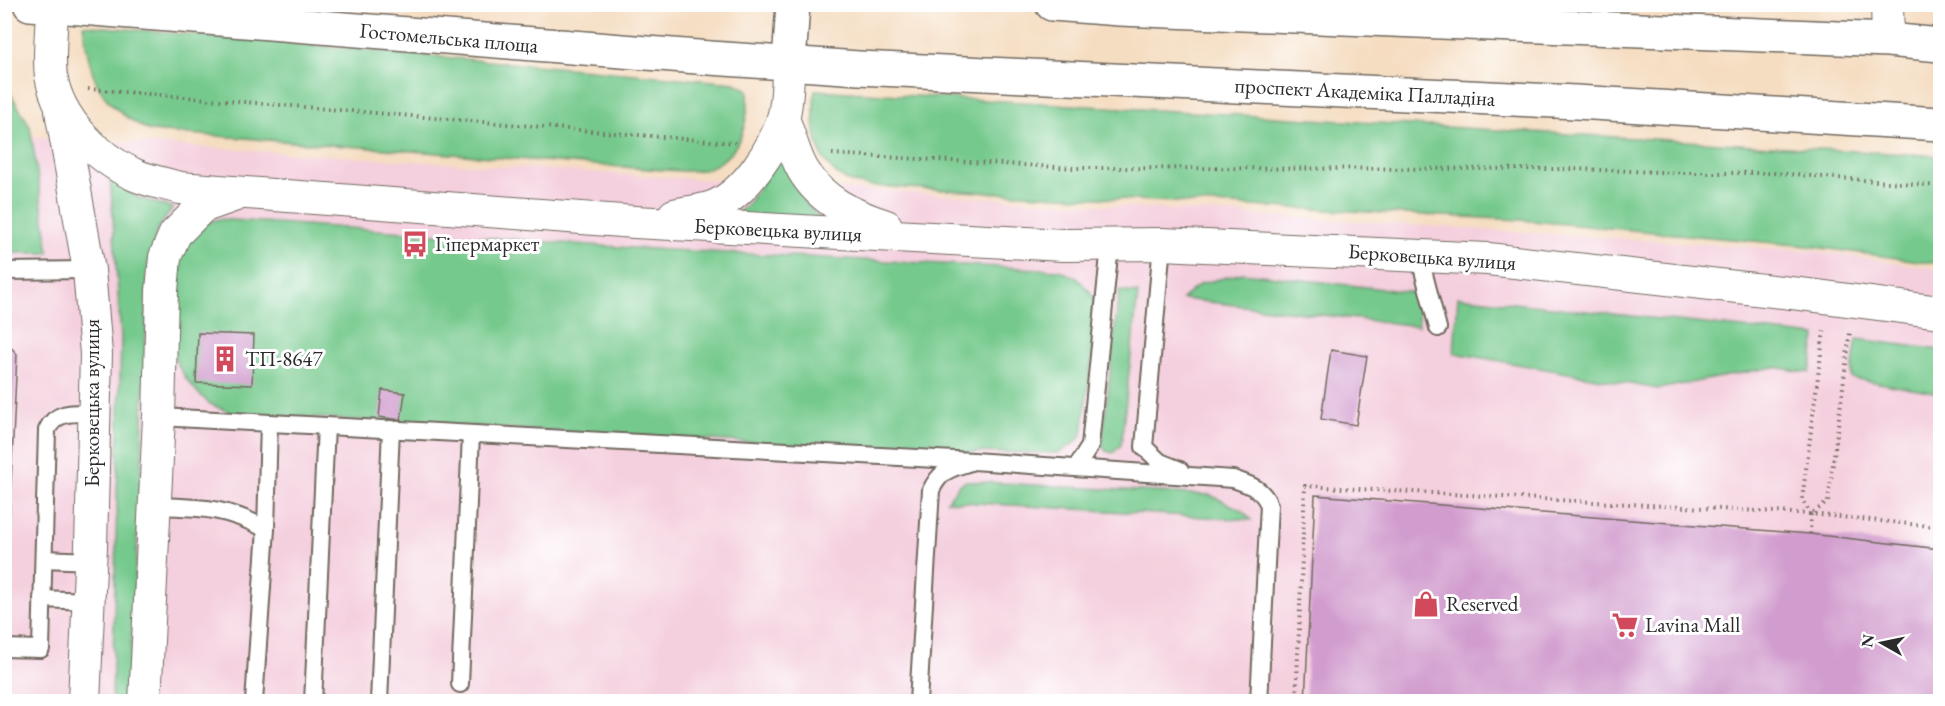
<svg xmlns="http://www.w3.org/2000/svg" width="1945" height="706" font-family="'EB Garamond',serif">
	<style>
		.built { fill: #f4cfdd }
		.green { fill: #75c98c; stroke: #507a5c; stroke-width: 1.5 }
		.building { fill: #d19cce }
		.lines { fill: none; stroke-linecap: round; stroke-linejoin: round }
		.lane-casing { stroke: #726960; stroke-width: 20 }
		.street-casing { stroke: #726960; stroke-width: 34 }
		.secondary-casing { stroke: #726960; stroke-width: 36 }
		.highway-casing { stroke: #726960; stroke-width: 36 }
		.path { stroke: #726960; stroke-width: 4; stroke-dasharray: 1.5 4.5; stroke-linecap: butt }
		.lane { stroke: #fff; stroke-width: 16 }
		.street { stroke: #fff; stroke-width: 32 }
		.secondary { stroke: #fff; stroke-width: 33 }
		.highway { stroke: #fff; stroke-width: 33 }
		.labels { text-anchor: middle; stroke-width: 6; stroke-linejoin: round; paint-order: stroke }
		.street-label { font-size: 21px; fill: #2b2b2b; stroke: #fff }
		.poi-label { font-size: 21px; fill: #2b2b2b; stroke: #fff; text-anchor: start }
	</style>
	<rect width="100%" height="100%" fill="#fff"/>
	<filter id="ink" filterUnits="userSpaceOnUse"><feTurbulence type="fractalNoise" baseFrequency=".0167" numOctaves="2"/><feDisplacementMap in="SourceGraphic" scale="12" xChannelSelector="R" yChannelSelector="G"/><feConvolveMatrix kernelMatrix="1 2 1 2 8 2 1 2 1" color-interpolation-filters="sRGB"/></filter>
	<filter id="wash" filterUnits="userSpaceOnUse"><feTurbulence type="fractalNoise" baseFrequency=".008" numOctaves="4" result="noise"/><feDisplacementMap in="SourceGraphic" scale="24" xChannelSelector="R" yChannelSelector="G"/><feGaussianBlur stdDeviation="1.35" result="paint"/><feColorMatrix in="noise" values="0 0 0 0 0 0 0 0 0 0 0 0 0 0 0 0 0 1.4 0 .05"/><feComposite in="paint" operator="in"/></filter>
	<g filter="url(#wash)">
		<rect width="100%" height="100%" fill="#f5ddc1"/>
		<polygon class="built" points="27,136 1816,251 1940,269 1940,701 5,702 5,253 49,253"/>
		<g class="green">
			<path d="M83,25L735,83L748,90C749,119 742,152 713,166C699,174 677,170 662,170L150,131C98,104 91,82 83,25Z"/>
			<polygon points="5,88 10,93 30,126 49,253 5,253"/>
			<path d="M815,90L1940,156V264L1808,246L1521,220L869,186C862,184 853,184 846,180C812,162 812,123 815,90Z"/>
			<polygon points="779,142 793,182 805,203 828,226 729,222 750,201 762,183"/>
			<polygon points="110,175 136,197 173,208 158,228 148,263 142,455 128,702 112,701 121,339"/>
			<polygon points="218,219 633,248 1059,270 1077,278 1091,293 1097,307 1095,335 1082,434 1076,442 1059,453 920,452 232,413 210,404 200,395 187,380 176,362 173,349 172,287 184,243 207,223"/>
			<polygon points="1243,273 1419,293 1418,326 1182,299 1200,284"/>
			<polygon points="1119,291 1138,293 1121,445 1113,453 1106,451 1102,446"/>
			<polygon points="1458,297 1816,336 1810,373 1774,367 1658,389 1454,353"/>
			<polygon points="1857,339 1940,350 1940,394 1851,378"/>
			<polygon points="966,481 1210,495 1242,510 1251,520 947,501 959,485"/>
		</g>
		<g id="blocks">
			<g class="building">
				<polygon points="198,333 254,335 252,385 196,383"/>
				<polygon points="4,340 17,354 6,588 4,588"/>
				<polygon points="1331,350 1367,356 1356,425 1321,419"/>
				<polygon points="382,390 405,393 401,420 379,417"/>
				<polygon points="1315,495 1810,534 1940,549 1940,702 1305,702"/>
			</g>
		</g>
	</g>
	<g filter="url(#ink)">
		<use href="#blocks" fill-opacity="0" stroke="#726960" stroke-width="1.5"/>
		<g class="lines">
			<g class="lane-casing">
				<g id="lane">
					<polyline points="1162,244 1144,447 1160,462 1180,470"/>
					<polyline points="1419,255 1438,328"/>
					<polyline points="4,271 89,270"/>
					<polyline points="159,417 973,461"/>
					<polyline points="1076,468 1090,446 1110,245"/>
					<path d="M154,506C200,508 223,506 266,529"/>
					<polyline points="44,559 90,561"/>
					<polyline points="42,599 88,601"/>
					<path d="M4,648L41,649L47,430C56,410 75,413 95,413"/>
					<polyline points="460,684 471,434"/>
					<polyline points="254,702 266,529 269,423"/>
					<polyline points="313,702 326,426"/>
					<polyline points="379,702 391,429"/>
					<path d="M918,702L931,490C942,468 951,469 973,461L1233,479C1250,485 1262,488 1269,505L1259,702"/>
				</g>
			</g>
			<g class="street-casing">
				<g id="street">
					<polyline points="1887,4 1888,40"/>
					<path d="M52,6C52,26 48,57 51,76C59,120 96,157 135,175C149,181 166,184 180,188L635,222L1063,245L1162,244L1488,259L1809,295L1940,312"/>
					<polyline points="61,111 89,270 96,354 91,546 84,702"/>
					<path d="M783,118C790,135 794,155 803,170C822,202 853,215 886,226"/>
					<path d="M674,215C687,212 703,211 715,206C746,192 773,150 783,119C788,102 787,81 789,63"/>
					<polyline points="145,702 159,417 162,291 165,257 175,234 202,207 236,195"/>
				</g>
			</g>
			<g class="secondary-casing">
				<polyline id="secondary" points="789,63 793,4"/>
			</g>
			<g class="highway-casing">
				<g id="highway">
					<polyline points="30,4 710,58 859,68 1576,102 1940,124"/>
					<polyline points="1052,4 1120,9 1888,40 1940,45"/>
				</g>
			</g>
			<g class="path">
				<polyline points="88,89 735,143"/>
				<polyline points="832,154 1074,168 1572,169 1688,173 1773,173 1940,186"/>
				<polyline points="1811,514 1802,500 1824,330"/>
				<polyline points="1810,534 1811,514 1940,527"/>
				<polyline points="1296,702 1305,486 1811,514 1828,502 1850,333"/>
			</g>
			<use href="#lane" class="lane"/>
			<use href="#street" class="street"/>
			<use href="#secondary" class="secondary"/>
			<use href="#highway" class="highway"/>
		</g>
	</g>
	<defs>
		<g id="bus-bare" transform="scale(2.07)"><path d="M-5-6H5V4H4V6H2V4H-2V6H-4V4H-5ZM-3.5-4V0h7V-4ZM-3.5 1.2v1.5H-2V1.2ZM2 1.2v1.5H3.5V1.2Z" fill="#d1495b" stroke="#fff" stroke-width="2.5" paint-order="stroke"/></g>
		<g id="building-bare" transform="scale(2.07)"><path d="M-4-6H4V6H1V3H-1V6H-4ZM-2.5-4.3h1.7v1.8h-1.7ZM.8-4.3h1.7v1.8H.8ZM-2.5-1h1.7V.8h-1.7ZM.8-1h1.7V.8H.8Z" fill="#d1495b" stroke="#fff" stroke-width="2.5" paint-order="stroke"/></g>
		<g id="shop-bare" transform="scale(2.07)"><path d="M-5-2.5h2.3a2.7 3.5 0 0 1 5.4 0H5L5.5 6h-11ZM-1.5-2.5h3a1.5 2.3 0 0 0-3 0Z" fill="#d1495b" stroke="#fff" stroke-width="2.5" paint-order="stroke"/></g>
		<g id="supermarket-bare" transform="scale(2.07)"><path d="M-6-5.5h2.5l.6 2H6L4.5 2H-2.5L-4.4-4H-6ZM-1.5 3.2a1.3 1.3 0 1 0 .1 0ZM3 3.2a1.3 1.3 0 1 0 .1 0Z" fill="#d1495b" stroke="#fff" stroke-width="2.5" paint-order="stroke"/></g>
	</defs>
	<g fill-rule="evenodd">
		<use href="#bus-bare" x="415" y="244"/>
		<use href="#building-bare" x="225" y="359"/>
		<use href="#shop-bare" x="1426" y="604"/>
		<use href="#supermarket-bare" x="1625" y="625"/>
	</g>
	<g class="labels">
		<g class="street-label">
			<text transform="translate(449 38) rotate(5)" y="7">Гостомельська площа</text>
			<text transform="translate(1365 92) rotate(3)" y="7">проспект Академіка Палладіна</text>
			<text transform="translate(778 230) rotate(3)" y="7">Берковецька вулиця</text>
			<text transform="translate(1432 257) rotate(4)" y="7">Берковецька вулиця</text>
			<text transform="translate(92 403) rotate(-90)" y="7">Берковецька вулиця</text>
		</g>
		<g class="poi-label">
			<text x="435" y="251">Гіпермаркет</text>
			<text x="245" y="366">ТП-8647</text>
			<text x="1446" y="611">Reserved</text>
			<text x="1645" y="632">Lavina Mall</text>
		</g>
	</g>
	<rect width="1945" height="706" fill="none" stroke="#fff" stroke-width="24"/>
	<g transform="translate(1882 643) rotate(279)" stroke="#ffffff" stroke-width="4.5" paint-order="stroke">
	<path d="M0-4.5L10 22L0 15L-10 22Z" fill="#2b2b2b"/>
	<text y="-9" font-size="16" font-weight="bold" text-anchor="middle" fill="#2b2b2b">N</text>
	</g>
</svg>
